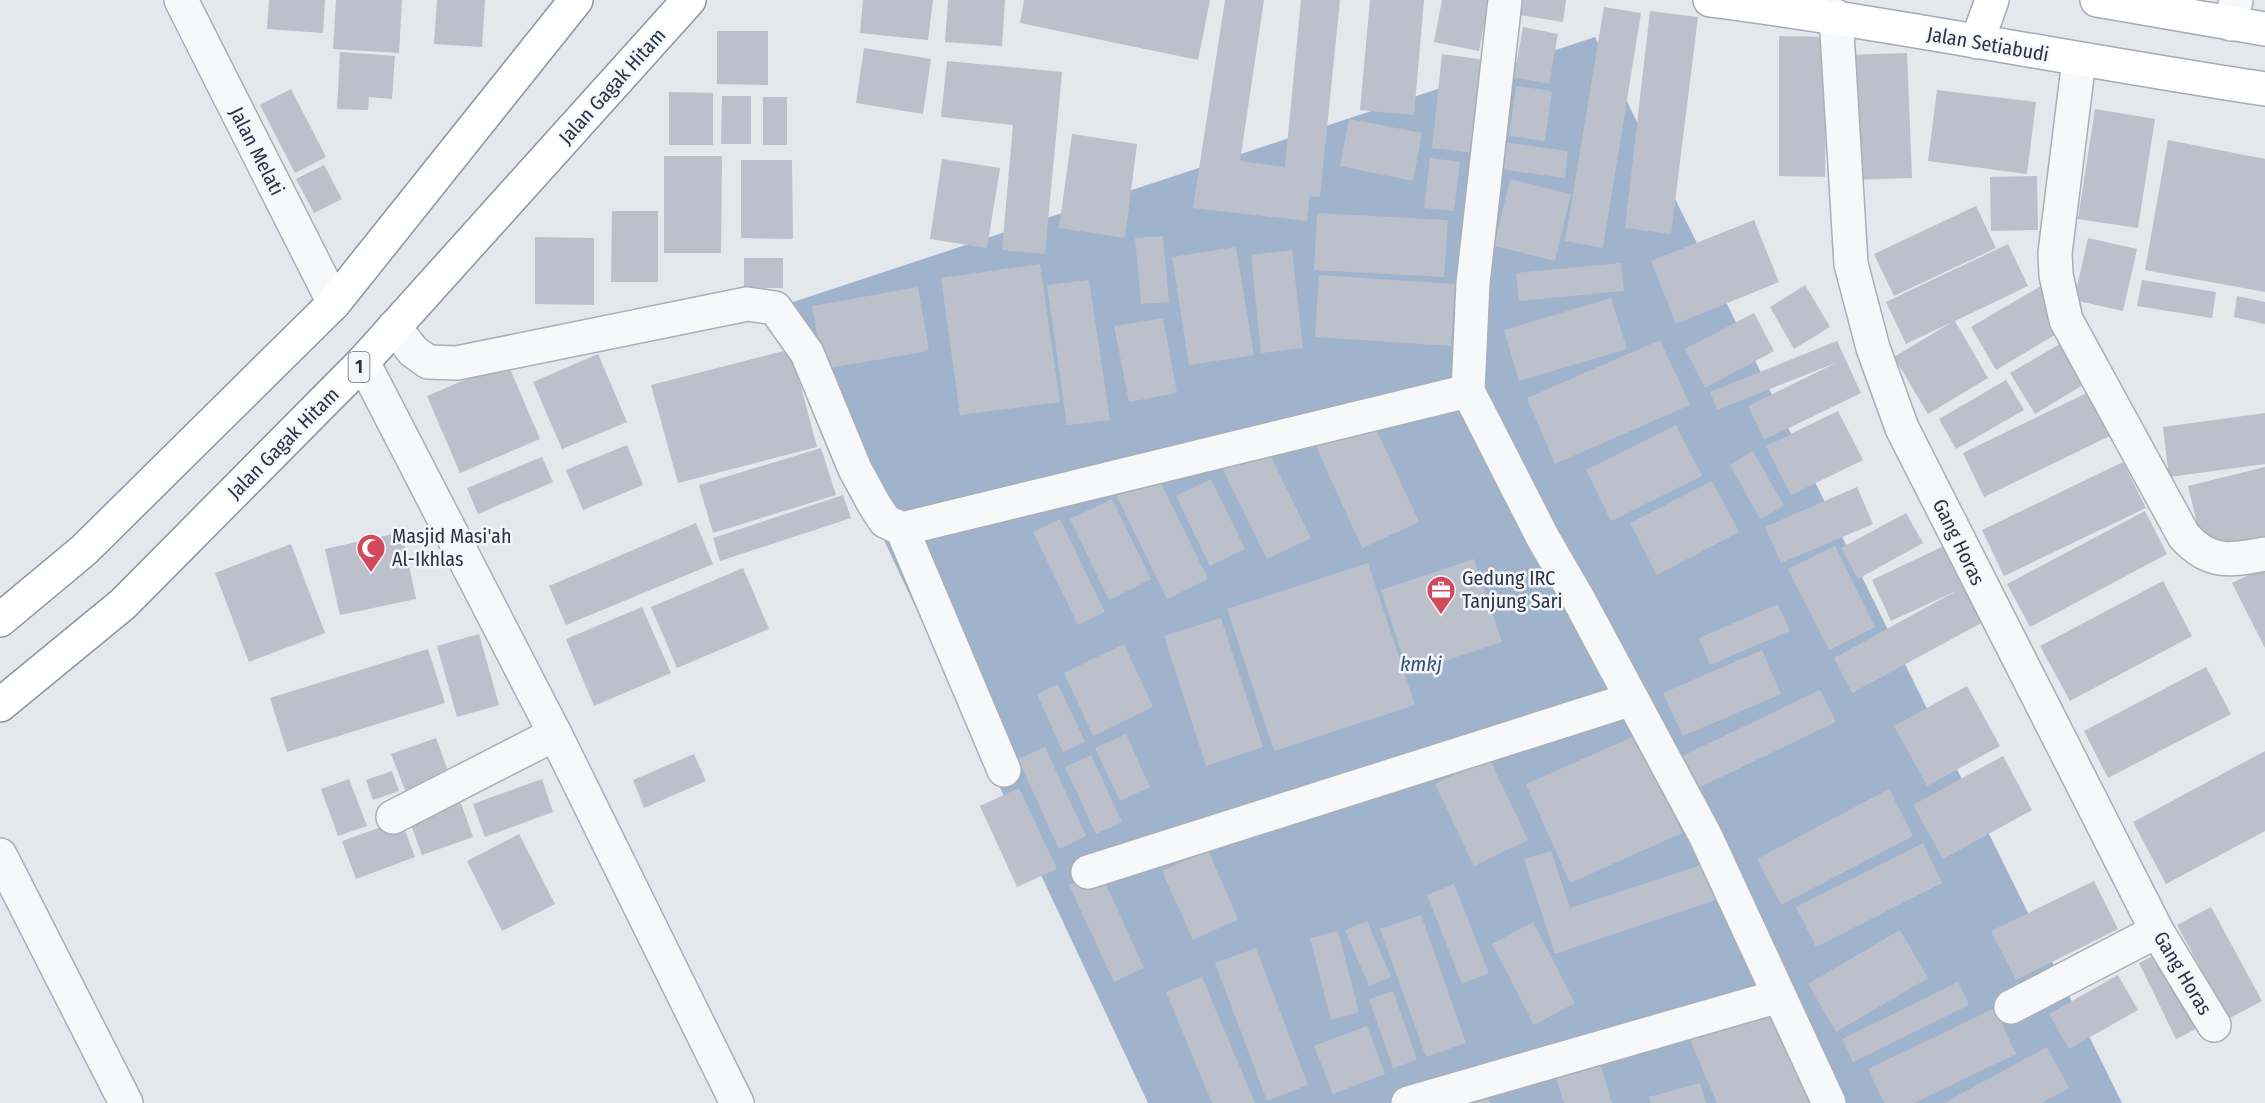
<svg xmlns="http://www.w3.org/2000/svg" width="2265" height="1103" font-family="'Fira Sans Condensed',sans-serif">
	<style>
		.water { fill: #9fb4cc }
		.building { fill: #bbc0ca }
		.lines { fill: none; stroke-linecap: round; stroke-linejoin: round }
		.minor-casing { stroke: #a9aeb7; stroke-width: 36 }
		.major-casing { stroke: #a3abb8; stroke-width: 36 }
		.highway-casing { stroke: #8b94a3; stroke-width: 36 }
		.minor { stroke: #f7f8fa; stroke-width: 33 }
		.major { stroke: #fff; stroke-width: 33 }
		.highway { stroke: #fff; stroke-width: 33 }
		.labels { text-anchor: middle; stroke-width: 5; stroke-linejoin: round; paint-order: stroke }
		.shield { fill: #f4f6f9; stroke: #676e7b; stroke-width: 1.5 }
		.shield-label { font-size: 18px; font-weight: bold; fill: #2b3445 }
		.street-label { font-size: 20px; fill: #2b3445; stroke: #f4f6f9 }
		.poi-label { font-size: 20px; fill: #2b3445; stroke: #f4f6f9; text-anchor: start }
		.water-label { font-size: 21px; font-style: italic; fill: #34527a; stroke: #f4f6f9 }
	</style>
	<rect width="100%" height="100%" fill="#e4e7ec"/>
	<polygon class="water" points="1595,37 2122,1103 1148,1103 775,308"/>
	<g class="building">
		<polygon points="269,0 325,0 323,33 267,29"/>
		<polygon points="336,0 402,0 399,53 333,49"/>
		<polygon points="437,0 485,0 482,47 434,44"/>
		<polygon points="863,0 933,0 928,40 860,33"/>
		<polygon points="948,0 1005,0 1002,46 945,42"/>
		<polygon points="1024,0 1210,0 1198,60 1020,23"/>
		<polygon points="1225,0 1264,0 1240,161 1285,167 1301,0 1340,0 1320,197 1310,196 1307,221 1193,208"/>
		<polygon points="1370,0 1424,0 1414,115 1360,110"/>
		<polygon points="1442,0 1489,0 1479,51 1434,42"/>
		<polygon points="1523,0 1566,0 1563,22 1520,15"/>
		<polygon points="1604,7 1641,13 1603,248 1565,241"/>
		<polygon points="1650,11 1698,17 1671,234 1625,228"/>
		<polygon points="1523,27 1558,34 1549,84 1514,77"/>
		<polygon points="717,31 768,31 768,85 717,84"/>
		<polygon points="1779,36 1826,37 1825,177 1779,176"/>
		<polygon points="864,48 931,59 923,114 856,103"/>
		<polygon points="340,52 395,56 392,99 369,97 368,110 337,109"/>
		<polygon points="1907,53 1912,178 1849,180 1845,55"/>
		<polygon points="1442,54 1485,60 1474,153 1432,148"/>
		<polygon points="947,61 1062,72 1045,254 1002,250 1013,125 941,117"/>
		<polygon points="1516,86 1552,91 1545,141 1509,136"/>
		<polygon points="291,89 326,157 295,173 260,105"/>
		<polygon points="1937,90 2036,102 2027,174 1928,161"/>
		<polygon points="669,92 713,93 713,145 669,145"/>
		<polygon points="722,96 751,96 751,144 721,144"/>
		<rect x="763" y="97" width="24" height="48"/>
		<polygon points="2095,109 2155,119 2138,228 2078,219"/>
		<polygon points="1349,119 1422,133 1413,181 1340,166"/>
		<polygon points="1072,134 1137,144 1125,238 1059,228"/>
		<polygon points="2168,140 2265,159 2265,292 2145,270"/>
		<polygon points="1502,142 1568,151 1565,178 1499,169"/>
		<polygon points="664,156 722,156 721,253 664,253"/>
		<polygon points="1430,158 1460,162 1454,211 1424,208"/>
		<polygon points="942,159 1000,168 987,248 930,239"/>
		<polygon points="741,160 792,160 793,239 741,238"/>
		<polygon points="324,165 342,199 314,213 296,179"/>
		<polygon points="2037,176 2038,230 1991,231 1990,177"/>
		<polygon points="1510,179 1571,194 1555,261 1494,246"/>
		<polygon points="1976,206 1996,248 1894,296 1874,254"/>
		<polygon points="612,211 658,211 658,282 611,282"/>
		<polygon points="1317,213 1448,220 1444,277 1314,270"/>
		<polygon points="1754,220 1779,282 1676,324 1651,261"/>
		<polygon points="1163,236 1169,302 1141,304 1135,238"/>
		<polygon points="535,237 594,238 594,305 535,304"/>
		<polygon points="2088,238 2137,249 2123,311 2074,300"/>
		<polygon points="2008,244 2028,286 1955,321 1988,378 1928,414 1894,357 1952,322 1906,344 1886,302"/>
		<polygon points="1236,247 1254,355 1189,365 1172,257"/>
		<polygon points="1292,250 1303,348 1261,353 1251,255"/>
		<rect x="744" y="258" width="39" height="30"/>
		<polygon points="1621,263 1624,291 1519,301 1516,273"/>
		<polygon points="1040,264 1060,402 960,415 941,278"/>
		<polygon points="1319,275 1455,284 1451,346 1315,337"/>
		<polygon points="1089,280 1110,420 1067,425 1047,285"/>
		<polygon points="2142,280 2216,292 2212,318 2137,306"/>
		<polygon points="1805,285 1830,327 1794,349 1770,307"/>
		<polygon points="2041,286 2065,329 1996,370 1971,327"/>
		<polygon points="918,287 929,351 823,369 812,306"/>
		<polygon points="2237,296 2265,302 2265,324 2234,317"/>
		<polygon points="1611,298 1627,349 1519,381 1504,330"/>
		<polygon points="1754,313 1774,351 1705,388 1685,349"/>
		<polygon points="1163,318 1177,393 1129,402 1114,326"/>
		<polygon points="1660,340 1690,405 1555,464 1527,398"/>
		<polygon points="1837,341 1861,393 1764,440 1748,406 1838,362 1717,410 1710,392"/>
		<polygon points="2063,342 2088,382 2035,414 2010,373"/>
		<polygon points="791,349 817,447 678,483 651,385"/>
		<polygon points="598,354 627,422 562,449 533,382"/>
		<polygon points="507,362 540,439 460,473 427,396"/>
		<polygon points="2006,380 2024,410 1956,449 1939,419"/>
		<polygon points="2095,389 2116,433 1984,497 1963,453"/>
		<polygon points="1838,411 1863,460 1791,495 1766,446"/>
		<polygon points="2265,413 2265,464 2169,477 2163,427"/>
		<polygon points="1371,418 1419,522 1362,548 1315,444"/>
		<polygon points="1676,425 1702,476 1611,521 1586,470"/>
		<polygon points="627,445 643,485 583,510 566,470"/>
		<polygon points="821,448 836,495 713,533 699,485"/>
		<polygon points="1267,449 1311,538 1267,559 1223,470"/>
		<polygon points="1753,451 1784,506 1760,519 1730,465"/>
		<polygon points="542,457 553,482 478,514 467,488"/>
		<polygon points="2123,462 2146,508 2004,576 1982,530"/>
		<polygon points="2265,467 2265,537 2204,552 2188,486"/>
		<polygon points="1156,473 1208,579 1167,599 1115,493"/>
		<polygon points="1211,479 1245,549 1210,566 1176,496"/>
		<polygon points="1712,481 1739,532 1657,575 1630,523"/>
		<polygon points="1857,487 1873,524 1781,563 1765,527"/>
		<polygon points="843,495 851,518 720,561 713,538"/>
		<polygon points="1112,499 1151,579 1109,600 1070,519"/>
		<polygon points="2145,511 2167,554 2030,627 2007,584"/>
		<polygon points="1906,513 1923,543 1858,579 1841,548"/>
		<polygon points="1060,519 1105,612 1078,625 1033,532"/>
		<polygon points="696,523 713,564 566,625 549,586"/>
		<polygon points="402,532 416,599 340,615 325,549"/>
		<polygon points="291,544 325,633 249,662 215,573"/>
		<polygon points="1946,545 1985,621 1852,693 1834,658 1958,590 1891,621 1872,580"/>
		<polygon points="1835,546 1875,627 1829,650 1788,569"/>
		<polygon points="1474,559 1502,642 1408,673 1381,590"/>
		<polygon points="1368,563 1415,705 1274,751 1227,609"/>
		<polygon points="743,568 769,629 677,668 651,607"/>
		<polygon points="2263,568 2265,571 2265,648 2232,583"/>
		<polygon points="2163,581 2192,636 2070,701 2040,646"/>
		<polygon points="1778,604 1790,631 1710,665 1699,638"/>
		<polygon points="642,607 671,673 594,706 566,639"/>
		<polygon points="1221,618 1263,747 1206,766 1164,636"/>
		<polygon points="479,634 499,705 457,717 437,646"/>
		<polygon points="1124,644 1153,707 1093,736 1064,673"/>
		<polygon points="428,649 445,703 287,752 270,698"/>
		<polygon points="1762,650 1781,694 1683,736 1663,693"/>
		<polygon points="2206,667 2231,714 2108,778 2084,731"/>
		<polygon points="1058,684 1085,742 1063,752 1037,694"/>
		<polygon points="1967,686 2000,746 1927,786 1894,726"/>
		<polygon points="1820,690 1836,722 1696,789 1680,757"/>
		<polygon points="1126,734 1150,787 1120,801 1095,748"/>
		<polygon points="1639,734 1682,833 1570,883 1526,784"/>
		<polygon points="436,738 449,774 405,790 391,754"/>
		<polygon points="1045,747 1086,836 1059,849 1018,759"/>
		<polygon points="2265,751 2265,831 2166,884 2133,822"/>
		<polygon points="694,754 706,781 644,808 633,780"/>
		<polygon points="1091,755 1122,822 1096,834 1065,767"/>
		<polygon points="2003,756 2032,810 1943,859 1913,805"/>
		<polygon points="1489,758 1528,840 1474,866 1435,784"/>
		<polygon points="392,771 399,791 373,800 366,780"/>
		<polygon points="349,779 367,826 338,836 321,789"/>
		<polygon points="542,779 553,812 485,837 473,804"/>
		<polygon points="1019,788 1057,869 1017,887 980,806"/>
		<polygon points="1889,789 1913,836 1781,905 1757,859"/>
		<polygon points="459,798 473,837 422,855 408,817"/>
		<polygon points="401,820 415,857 356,879 342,841"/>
		<polygon points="519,834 555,904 502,931 467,861"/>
		<polygon points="1923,843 1942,883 1816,947 1796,907"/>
		<polygon points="1208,850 1238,919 1193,940 1162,871"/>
		<polygon points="1551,851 1570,908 1707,863 1719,899 1555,954 1524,859"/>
		<polygon points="1100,871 1144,968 1114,982 1069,885"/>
		<polygon points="2094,881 2118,929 2016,980 1991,931"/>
		<polygon points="1454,884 1489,973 1462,984 1427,895"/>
		<polygon points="2211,907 2262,1001 2228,1019 2177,925"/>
		<polygon points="1421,915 1466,1043 1426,1057 1380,929"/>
		<polygon points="1367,921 1391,977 1369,986 1345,930"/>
		<polygon points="1533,922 1575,1003 1534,1025 1492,944"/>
		<polygon points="1900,930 1928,978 1836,1032 1808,984"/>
		<polygon points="1338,931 1359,1012 1331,1020 1310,938"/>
		<polygon points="1256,948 1308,1085 1267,1101 1215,963"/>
		<polygon points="2167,949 2204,1025 2176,1039 2139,963"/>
		<polygon points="2118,975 2138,1010 2069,1049 2049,1014"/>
		<polygon points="1202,977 1255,1103 1212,1103 1166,992"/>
		<polygon points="1958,982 1969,1005 1853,1062 1842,1039"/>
		<polygon points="1393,991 1417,1060 1393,1068 1369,999"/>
		<polygon points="1776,998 1822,1103 1717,1103 1688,1035"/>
		<polygon points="1995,1008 2016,1054 1914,1103 1884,1103 1868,1069"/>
		<polygon points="1367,1026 1385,1074 1333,1094 1314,1046"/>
		<polygon points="2047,1047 2069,1088 2041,1103 1944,1103"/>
		<polygon points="1599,1059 1612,1103 1564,1103 1554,1072"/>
		<polygon points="1700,1083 1706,1103 1651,1103 1649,1097"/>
		<polygon points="1486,1094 1490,1103 1464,1103"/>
	</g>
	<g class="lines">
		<g class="minor-casing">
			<g id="minor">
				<polyline points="181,0 334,303"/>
				<polyline points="1505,0 1473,283 1468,391 1543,538 1579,600 1706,837 1829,1103"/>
				<polyline points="1836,16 1851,264 1873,348 1902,428 2157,931 2214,1025"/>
				<polyline points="2231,24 2236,0"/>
				<path d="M2079,60L2055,253L2056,275L2066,320L2184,536C2209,564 2230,561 2265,554"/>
				<polyline points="394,327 413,351 428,362 457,363 747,304 775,308 807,353 855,469 874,504 885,521 902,529 1468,391"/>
				<polyline points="363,362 555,734 737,1103"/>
				<polyline points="902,529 1004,770"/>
				<polyline points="393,817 555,734"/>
				<polyline points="0,855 126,1103"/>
				<polyline points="1088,872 1632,699"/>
				<polyline points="2011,1007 2157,931"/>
				<polyline points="1408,1103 1779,996"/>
			</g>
		</g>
		<g class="major-casing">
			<g id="major">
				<path d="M1710,0C1896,24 2080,61 2265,89"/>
				<polyline points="2097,0 2265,29"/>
				<polyline points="1977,42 1992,0"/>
			</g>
		</g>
		<g class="highway-casing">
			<g id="highway">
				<polyline points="0,620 84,550 334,303 576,0"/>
				<polyline points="0,705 123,604 363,362 689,0"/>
			</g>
		</g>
		<use href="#minor" class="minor"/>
		<use href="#major" class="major"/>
		<use href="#highway" class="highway"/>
	</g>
	<defs>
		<g id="mosque-pin" transform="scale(1.5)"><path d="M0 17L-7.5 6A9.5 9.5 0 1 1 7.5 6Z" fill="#d1495b" stroke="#f4f6f9"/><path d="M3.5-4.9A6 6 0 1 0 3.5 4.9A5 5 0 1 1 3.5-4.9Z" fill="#fff"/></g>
		<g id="office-pin" transform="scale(1.5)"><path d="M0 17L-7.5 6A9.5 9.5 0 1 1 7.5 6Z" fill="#d1495b" stroke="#f4f6f9"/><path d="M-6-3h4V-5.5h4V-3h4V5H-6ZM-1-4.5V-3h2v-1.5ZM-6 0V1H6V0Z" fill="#fff"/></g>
	</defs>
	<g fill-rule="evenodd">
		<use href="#mosque-pin" x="371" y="548"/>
		<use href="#office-pin" x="1441" y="590"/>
	</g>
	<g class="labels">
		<rect class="shield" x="348.5" y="352" width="21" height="30" rx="4.5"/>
		<g class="shield-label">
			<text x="359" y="373">1</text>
		</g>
		<g class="street-label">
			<text transform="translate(1988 44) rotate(10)" y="7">Jalan Setiabudi</text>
			<text transform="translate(612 86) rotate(-48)" y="7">Jalan Gagak Hitam</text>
			<text transform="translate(257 151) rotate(63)" y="7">Jalan Melati</text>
			<text transform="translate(283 443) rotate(-45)" y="7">Jalan Gagak Hitam</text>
			<text transform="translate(1959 542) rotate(64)" y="7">Gang Horas</text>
			<text transform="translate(2183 973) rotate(59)" y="7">Gang Horas</text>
		</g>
		<g class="poi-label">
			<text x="392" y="543">Masjid Masi'ah<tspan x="392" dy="23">Al-Ikhlas</tspan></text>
			<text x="1462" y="585">Gedung IRC<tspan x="1462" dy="23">Tanjung Sari</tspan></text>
		</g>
		<g class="water-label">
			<text x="1421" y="671">kmkj</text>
		</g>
	</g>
</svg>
